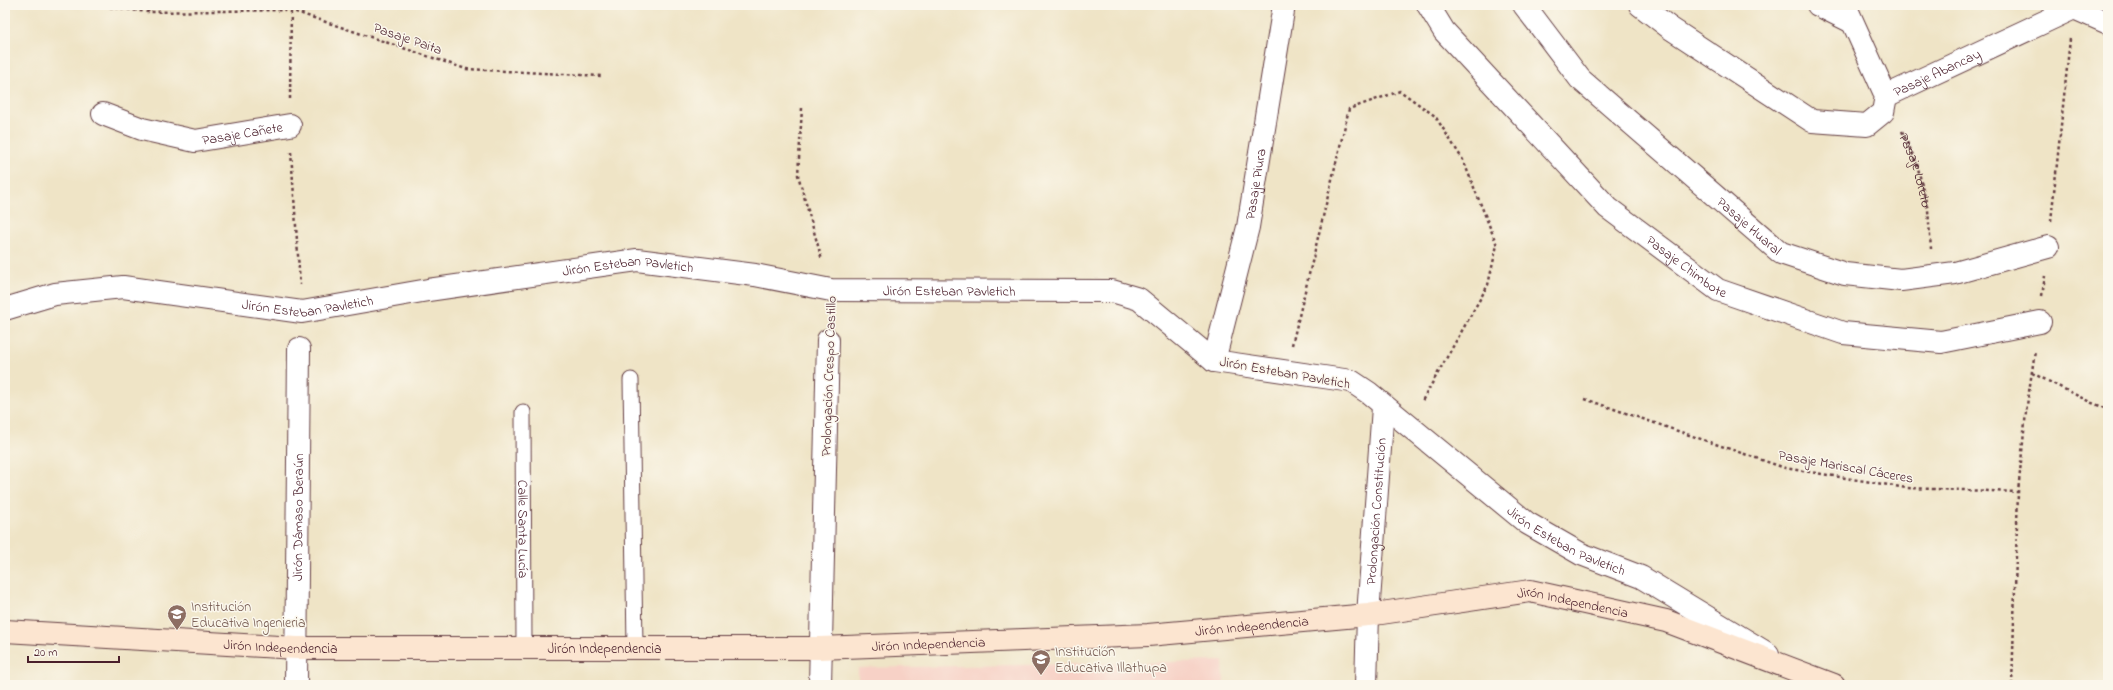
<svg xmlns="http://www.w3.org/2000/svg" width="2113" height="690" font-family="'Indie Flower',sans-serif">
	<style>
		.built { fill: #f7d1c6 }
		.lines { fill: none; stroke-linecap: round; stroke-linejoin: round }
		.lane-casing { stroke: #633d42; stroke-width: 17 }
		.street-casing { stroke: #633d42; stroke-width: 24 }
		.secondary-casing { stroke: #633d42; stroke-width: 24 }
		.path { stroke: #633d42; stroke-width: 2.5; stroke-dasharray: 3 3; stroke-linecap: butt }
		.lane { stroke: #fff; stroke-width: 15 }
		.street { stroke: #fff; stroke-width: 22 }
		.secondary { stroke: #fce5d0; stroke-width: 22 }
		.labels { text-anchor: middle; stroke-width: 3; stroke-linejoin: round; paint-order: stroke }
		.street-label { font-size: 14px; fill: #4a1f2b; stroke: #fbf7ec }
		.education-label { font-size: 14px; fill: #785e54; stroke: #fbf7ec; text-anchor: start }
	</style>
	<rect width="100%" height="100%" fill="#fbf7ec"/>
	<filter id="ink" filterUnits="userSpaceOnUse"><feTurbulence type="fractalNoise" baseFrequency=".025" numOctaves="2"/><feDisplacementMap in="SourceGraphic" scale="8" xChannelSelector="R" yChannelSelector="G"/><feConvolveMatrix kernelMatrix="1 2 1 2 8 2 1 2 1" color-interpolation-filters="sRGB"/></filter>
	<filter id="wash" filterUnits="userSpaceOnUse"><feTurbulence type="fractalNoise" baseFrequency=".012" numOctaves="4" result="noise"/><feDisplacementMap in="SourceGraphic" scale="16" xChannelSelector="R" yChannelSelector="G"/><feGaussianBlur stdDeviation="0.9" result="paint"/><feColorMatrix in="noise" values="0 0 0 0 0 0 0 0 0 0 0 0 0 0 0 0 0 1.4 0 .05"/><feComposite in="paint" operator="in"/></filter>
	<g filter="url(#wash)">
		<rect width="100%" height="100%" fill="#efe4c6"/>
		<polygon class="built" points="1223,661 1224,685 858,685 858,668"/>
	</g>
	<g filter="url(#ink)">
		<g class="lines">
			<g class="lane-casing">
				<g id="lane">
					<polyline points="631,380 635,647"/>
					<path id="s2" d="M523,412L524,647"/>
				</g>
			</g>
			<g class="street-casing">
				<g id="street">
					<path id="s3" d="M1428,5L1444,31L1608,208L1718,290L1843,333L1941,342L2040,322"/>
					<path id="s4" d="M1524,5L1580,79L1781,253L1845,274L1901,280L1955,273L2048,247"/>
					<polyline points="1640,5 1670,28 1812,121 1867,125 1883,112 1886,96"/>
					<polyline points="1818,5 1852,22"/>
					<polyline points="1845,5 1886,96"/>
					<path id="s5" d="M1886,96L2074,8L2108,23"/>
					<path id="s6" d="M103,114L142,129L195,141L290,125"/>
					<path id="s7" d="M5,309L55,294L123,287L302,312L428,290L637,260L755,275L831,290L1112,291L1139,299L1214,361L1351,381L1369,393L1527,523L1581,554L1641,577L1768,654"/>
					<path id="s8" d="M1214,361L1248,227L1284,5"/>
					<path id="s9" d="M296,685L299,349"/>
					<polyline points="820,685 828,340"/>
					<path id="s10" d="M1366,685L1368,615L1383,407"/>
				</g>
			</g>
			<g class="secondary-casing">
				<g id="secondary">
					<path id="s11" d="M5,631L297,648H820L1148,635L1368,615L1530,591L1666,621L1834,685"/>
				</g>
			</g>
			<g class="path">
				<polyline points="92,5 148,12 290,10 466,69 601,76"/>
				<polyline points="148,12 149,5"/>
				<polyline points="290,99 291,5"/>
				<polyline points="802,108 798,175 822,260"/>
				<path id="s1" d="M1902,131L1917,164L1928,210L1931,249"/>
				<polyline points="291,152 300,285"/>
				<polyline points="2051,221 2070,39"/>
				<polyline points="2042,296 2045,276"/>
				<polyline points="1292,345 1349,109 1400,91 1435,116 1463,160 1497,245 1488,285 1422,401"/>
				<polyline points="2032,373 2092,403 2108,409"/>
				<polyline points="1585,399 1785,468 1907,488 2018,492"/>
				<polyline points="2012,685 2018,492 2026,412 2035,351"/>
			</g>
			<use href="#lane" class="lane"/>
			<use href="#street" class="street"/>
			<use href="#secondary" class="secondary"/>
		</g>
	</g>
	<defs>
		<g id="school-pin" transform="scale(1)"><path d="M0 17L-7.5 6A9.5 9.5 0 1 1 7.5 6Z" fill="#8d6e63" stroke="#fbf7ec"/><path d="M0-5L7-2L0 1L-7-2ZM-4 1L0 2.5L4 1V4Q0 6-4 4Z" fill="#fff"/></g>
	</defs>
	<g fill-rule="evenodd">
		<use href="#school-pin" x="177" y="614"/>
		<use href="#school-pin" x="1041" y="659"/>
	</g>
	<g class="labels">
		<g class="street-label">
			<text transform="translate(408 38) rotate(19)" y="5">Pasaje Paita</text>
			<text dy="5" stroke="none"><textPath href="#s5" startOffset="56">Pasaje Abancay</textPath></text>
			<text dy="5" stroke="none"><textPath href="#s6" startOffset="144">Pasaje Cañete</textPath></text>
			<text dy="5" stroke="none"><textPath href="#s1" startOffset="42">Pasaje Loreto</textPath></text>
			<text dy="5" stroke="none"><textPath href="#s8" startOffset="182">Pasaje Piura</textPath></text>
			<text dy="5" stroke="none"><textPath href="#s4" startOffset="317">Pasaje Huaral</textPath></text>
			<text dy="5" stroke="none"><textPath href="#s3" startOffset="370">Pasaje Chimbote</textPath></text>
			<text dy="5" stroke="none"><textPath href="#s7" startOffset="631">Jirón Esteban Pavletich</textPath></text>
			<text dy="5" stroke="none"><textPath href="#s7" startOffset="955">Jirón Esteban Pavletich</textPath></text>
			<text dy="5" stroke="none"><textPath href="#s7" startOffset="307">Jirón Esteban Pavletich</textPath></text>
			<text transform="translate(1285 372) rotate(10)" y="5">Jirón Esteban Pavletich</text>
			<text transform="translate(828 376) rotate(-88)" y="5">Prolongación Crespo Castillo</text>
			<text transform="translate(1846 466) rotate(10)" y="5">Pasaje Mariscal Cáceres</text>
			<text dy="5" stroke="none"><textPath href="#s10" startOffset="174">Prolongación Constitución</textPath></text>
			<text dy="5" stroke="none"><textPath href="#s9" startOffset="168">Jirón Dámaso Beraún</textPath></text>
			<text dy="5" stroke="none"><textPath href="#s2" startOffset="117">Calle Santa Lucía</textPath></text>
			<text dy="5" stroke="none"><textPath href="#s7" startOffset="1651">Jirón Esteban Pavletich</textPath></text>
			<text dy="5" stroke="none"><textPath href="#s11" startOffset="1572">Jirón Independencia</textPath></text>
			<text dy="5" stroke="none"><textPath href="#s11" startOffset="1248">Jirón Independencia</textPath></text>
			<text dy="5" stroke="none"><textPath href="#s11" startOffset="924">Jirón Independencia</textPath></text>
			<text dy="5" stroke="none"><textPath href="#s11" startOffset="276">Jirón Independencia</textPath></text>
			<text dy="5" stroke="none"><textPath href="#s11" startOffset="600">Jirón Independencia</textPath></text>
		</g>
		<g class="education-label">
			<text x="191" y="611">Institución<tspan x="191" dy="16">Educativa Ingenieria</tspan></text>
			<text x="1055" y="656">Institución<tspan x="1055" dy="16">Educativa Illathupa</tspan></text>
		</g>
	</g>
	<rect width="2113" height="690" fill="none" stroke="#fbf7ec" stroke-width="20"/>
	<path d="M28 656v6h91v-6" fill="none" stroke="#4a1f2b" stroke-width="2"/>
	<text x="34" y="656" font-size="12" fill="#4a1f2b" stroke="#fbf7ec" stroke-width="3" paint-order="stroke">20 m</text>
</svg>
